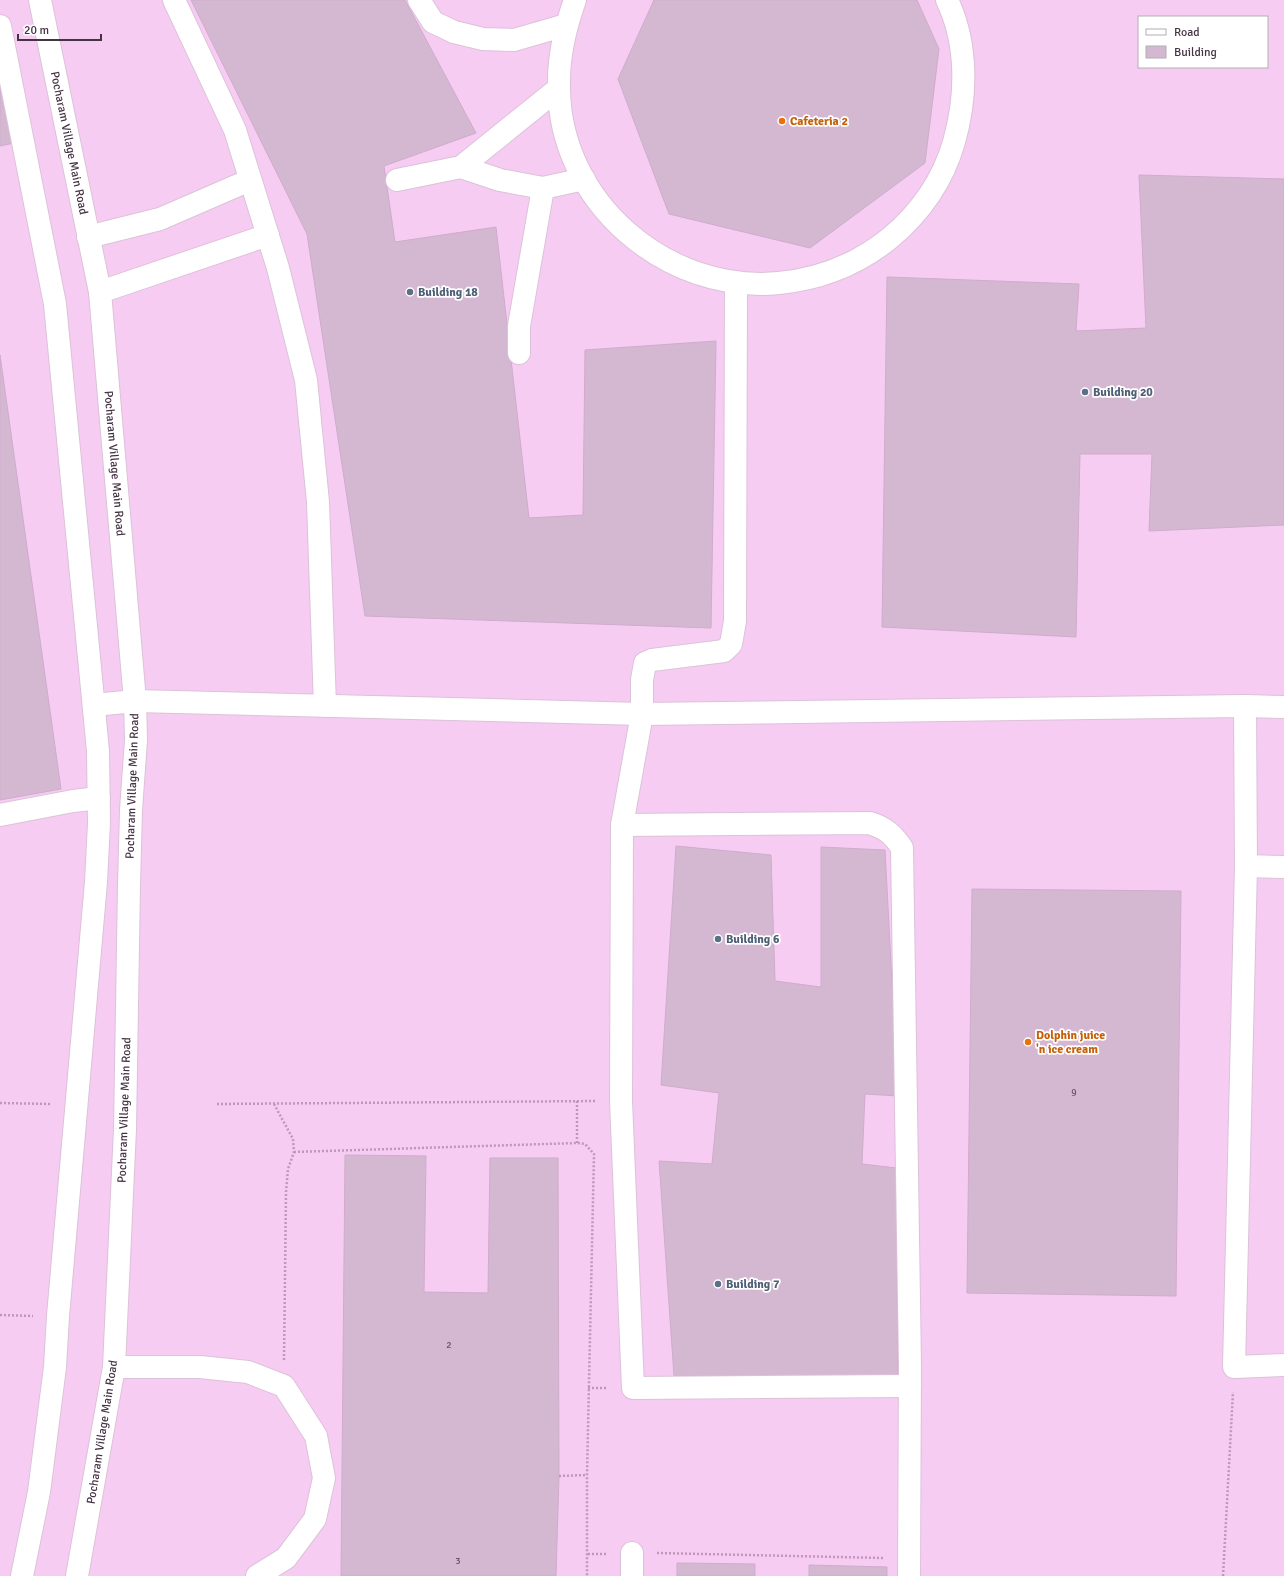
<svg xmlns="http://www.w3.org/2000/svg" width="1284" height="1576" font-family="Signika,sans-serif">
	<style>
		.commercial { fill: #f6ccf3; fill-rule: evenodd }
		.building { fill: #d4b8d2; stroke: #cfabcc }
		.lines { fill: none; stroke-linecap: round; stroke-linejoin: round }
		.minor-casing { stroke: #dcc2d8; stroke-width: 24 }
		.path { stroke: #c096bb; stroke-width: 2.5; stroke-dasharray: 2 2; stroke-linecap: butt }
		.minor { stroke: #fff; stroke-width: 22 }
		.food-dot { fill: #e8710a; stroke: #fff; stroke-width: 1.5 }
		.service-dot { fill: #5c6f8a; stroke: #fff; stroke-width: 1.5 }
		.labels { text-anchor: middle; stroke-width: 3.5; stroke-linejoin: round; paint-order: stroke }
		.number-label { font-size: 10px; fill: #685467 }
		.food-label { font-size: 12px; font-weight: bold; fill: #c56008; stroke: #fff; text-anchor: start }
		.street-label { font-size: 12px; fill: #443343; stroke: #fff }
		.service-label { font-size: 12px; font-weight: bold; fill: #4e5e75; stroke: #fff; text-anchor: start }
	</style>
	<rect width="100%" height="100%" fill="#f2e3ef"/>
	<path class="commercial" d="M0,0H1284V1576H0ZM1139,17H1267V67H1139Z"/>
	<g class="building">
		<polygon points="191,0 405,0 476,133 384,166 395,242 496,227 529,518 583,515 585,350 716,341 711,628 365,616 307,234"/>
		<polygon points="654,0 917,0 939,49 925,163 810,248 669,214 618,79"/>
		<polygon points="0,36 14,143 0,146"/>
		<polygon points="1139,175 1284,179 1284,525 1149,531 1152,454 1080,454 1076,637 882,627 887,277 1079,284 1076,331 1146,328"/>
		<polygon points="0,355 61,789 0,800"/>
		<polygon points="676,846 771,855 775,981 821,987 821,847 885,850 898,1096 865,1094 862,1164 896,1168 898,1376 674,1376 659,1161 712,1164 719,1093 661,1085"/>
		<polygon points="972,889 1181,891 1176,1296 967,1293"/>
		<polygon points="345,1155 426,1156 424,1292 488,1293 490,1158 558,1158 559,1476 556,1576 341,1576"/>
		<polygon points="677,1563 755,1564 755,1576 677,1576"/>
		<polygon points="809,1565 887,1567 887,1576 809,1576"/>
	</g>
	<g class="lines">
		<g class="minor-casing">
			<g id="minor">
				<path id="s1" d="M40,0L100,292L135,701L136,740L131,810L129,885L125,1129L114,1367L77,1576"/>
				<polyline points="174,0 235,130 278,268 306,380 318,502 325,706"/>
				<polyline points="419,0 433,22 454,32 483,39 514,40 566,25"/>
				<path d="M575,0C565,28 558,56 559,87C559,202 667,294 779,283C820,279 858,264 890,238C920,213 943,180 954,142C967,96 968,44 947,0"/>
				<polyline points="0,26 55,304 98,751 99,823 96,882 58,1316 55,1367 39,1492 22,1576"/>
				<polyline points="461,167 500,180 543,188 584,179"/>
				<polyline points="397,180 461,167 559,88"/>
				<polyline points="88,237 160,219 250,180"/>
				<polyline points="736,283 735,621 731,644 724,651 652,660 645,663 642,680 642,714 622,825 621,1101 633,1388 910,1386"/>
				<polyline points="100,292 268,235"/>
				<polyline points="519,353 519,326 543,188"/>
				<polyline points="94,705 135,701 642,714 1245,706 1284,707"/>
				<polyline points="1245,706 1246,866 1234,1367 1284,1365"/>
				<polyline points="0,815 73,801 99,798"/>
				<path d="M622,825L870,823C885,828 893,834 902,848L910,1366L909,1576"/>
				<polyline points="1246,866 1284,867"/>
				<polyline points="114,1367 200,1367 248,1372 284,1386 316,1436 324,1478 315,1519 286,1558 257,1576"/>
				<polyline points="632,1576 632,1553"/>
			</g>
		</g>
		<g class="path">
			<polyline points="577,1101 577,1143"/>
			<polyline points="0,1103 52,1104"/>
			<polyline points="217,1104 597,1101"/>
			<polyline points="274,1104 293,1139 294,1152 288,1169 286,1192 284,1360"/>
			<polyline points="294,1152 577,1143 585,1144 594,1154 587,1475 587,1576"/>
			<polyline points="0,1315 33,1316"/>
			<polyline points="588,1388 608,1388"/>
			<polyline points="559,1476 587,1475"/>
			<polyline points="657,1553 884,1558"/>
			<polyline points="588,1554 606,1554"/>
			<polyline points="1223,1576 1233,1392"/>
		</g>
		<use href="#minor" class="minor"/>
	</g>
	<g class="food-dot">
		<circle cx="782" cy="121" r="4"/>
		<circle cx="1028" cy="1042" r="4"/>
	</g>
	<g class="service-dot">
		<circle cx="410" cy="292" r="4"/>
		<circle cx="1085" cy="392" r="4"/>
		<circle cx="718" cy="939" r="4"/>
		<circle cx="718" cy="1284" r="4"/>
	</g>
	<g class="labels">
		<g class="number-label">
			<text x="1074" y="1096">9</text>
			<text x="449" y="1348">2</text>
			<text x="458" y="1564">3</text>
		</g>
		<g class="food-label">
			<text x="790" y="125">Cafeteria 2</text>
			<text x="1036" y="1039">Dolphin juice<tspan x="1036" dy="14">'n ice cream</tspan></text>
		</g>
		<g class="street-label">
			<text dy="4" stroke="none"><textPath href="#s1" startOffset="146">Pocharam Village Main Road</textPath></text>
			<text dy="4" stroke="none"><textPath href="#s1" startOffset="470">Pocharam Village Main Road</textPath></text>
			<text transform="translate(132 786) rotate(-88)" y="4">Pocharam Village Main Road</text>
			<text transform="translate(124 1110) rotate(-88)" y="4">Pocharam Village Main Road</text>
			<text transform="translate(102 1432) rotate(-81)" y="4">Pocharam Village Main Road</text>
		</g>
		<g class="service-label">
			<text x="418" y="296">Building 18</text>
			<text x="1093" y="396">Building 20</text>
			<text x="726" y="943">Building 6</text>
			<text x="726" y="1288">Building 7</text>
		</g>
	</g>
	<rect x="1138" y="16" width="130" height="52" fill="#ffffff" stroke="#b4adb4"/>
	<rect x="1146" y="29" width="20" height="6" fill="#ffffff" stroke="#b4adb4"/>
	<text x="1174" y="36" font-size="12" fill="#443343">Road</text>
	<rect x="1146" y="46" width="20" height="12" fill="#d4b8d2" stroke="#b4adb4"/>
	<text x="1174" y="56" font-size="12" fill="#443343">Building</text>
	<path d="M18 34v6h83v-6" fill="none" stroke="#443343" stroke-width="2"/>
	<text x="24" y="34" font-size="12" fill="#443343" stroke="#ffffff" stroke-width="3" paint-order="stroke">20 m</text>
</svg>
